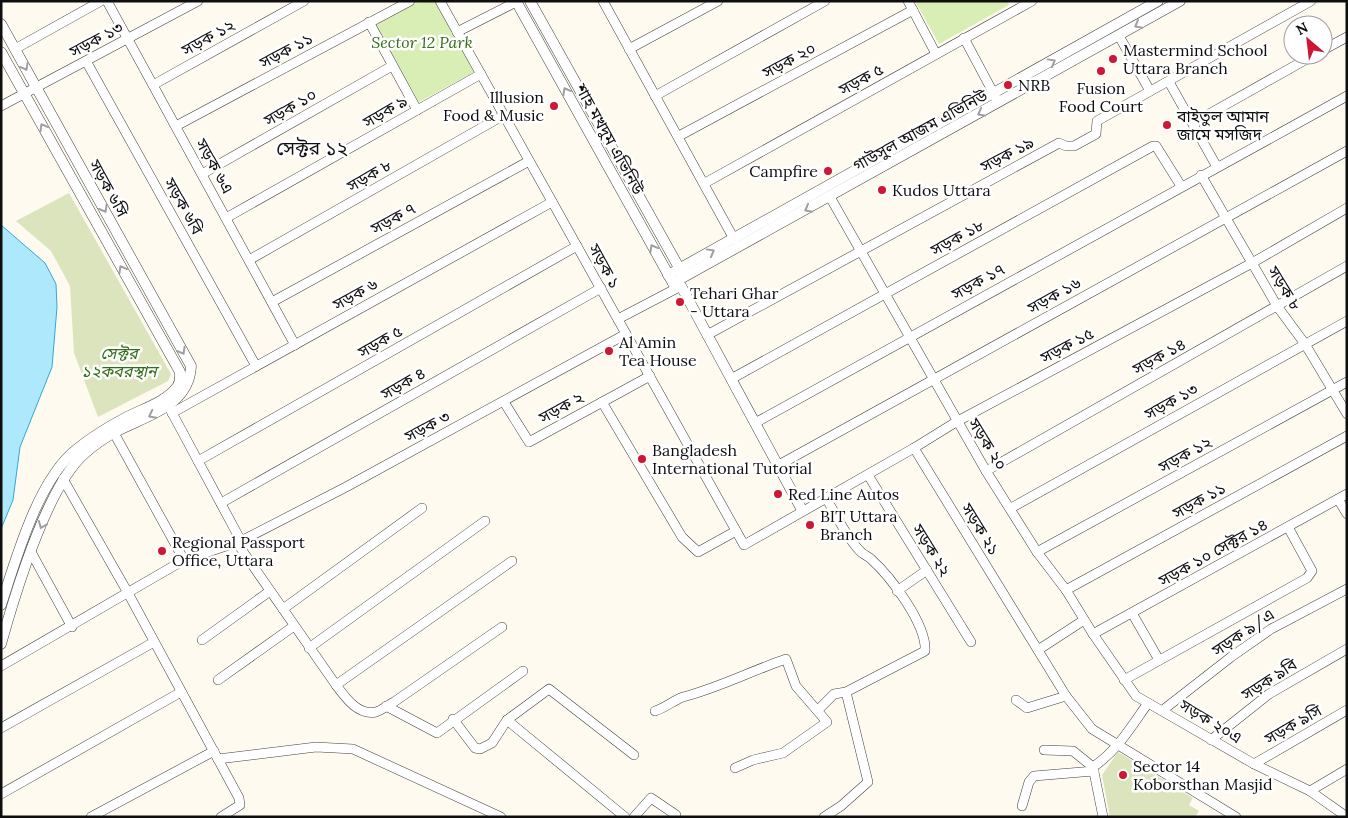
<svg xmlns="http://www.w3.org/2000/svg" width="1348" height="818" font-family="Lora,'Noto Sans Bengali',serif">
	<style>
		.green { fill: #d9eeb4 }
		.cemetery { fill: #dce4bd }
		.water { fill: #aee8fc; stroke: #2da9db }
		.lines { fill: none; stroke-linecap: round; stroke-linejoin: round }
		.minor-casing { stroke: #414141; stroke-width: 10 }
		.tertiary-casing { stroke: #414141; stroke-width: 11 }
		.minor { stroke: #fff; stroke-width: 9 }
		.tertiary { stroke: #fff; stroke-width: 10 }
		.oneway { stroke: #9f9f9f }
		.poi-dot { fill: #cd1734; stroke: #fff; stroke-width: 2 }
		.labels { text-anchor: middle; stroke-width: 5; stroke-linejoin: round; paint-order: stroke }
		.street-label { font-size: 16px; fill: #0e0e0e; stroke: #fff }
		.park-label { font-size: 16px; font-style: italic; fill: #336d17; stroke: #fff }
		.poi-label { font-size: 16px; fill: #0e0e0e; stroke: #fff; text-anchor: start }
		.quarter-label { font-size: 19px; fill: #0e0e0e; stroke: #fff }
	</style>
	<rect width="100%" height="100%" fill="#fffaef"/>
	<g class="green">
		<polygon points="420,1 436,1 474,72 419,102 376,25"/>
		<polygon points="915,1 1007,1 1009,5 939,44"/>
	</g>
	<g class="cemetery">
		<polygon points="69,193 171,374 168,381 98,417 74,353 70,286 51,251 16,221"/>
		<polygon points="1118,752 1193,798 1189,805 1199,811 1195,817 1110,817 1102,775"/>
	</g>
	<polygon class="water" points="1,225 45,263 56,284 57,307 52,367 20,447 13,500 1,529"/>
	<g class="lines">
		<g class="minor-casing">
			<g id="minor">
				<polyline points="107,1 295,345"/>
				<polyline points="440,1 744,545 914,448 956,422 1252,263 1347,208"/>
				<polyline points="603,1 734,239"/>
				<polyline points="908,1 936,54"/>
				<polyline points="369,22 417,110"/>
				<polyline points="457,32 516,2"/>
				<polyline points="1119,36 1150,91"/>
				<polyline points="964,38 996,98"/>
				<polyline points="15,49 101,1"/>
				<polyline points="629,49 718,1"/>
				<polyline points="1323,50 1347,37"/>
				<polyline points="86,61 256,366"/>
				<polyline points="1169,82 1217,167"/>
				<polyline points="153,85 304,1"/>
				<polyline points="655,96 825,1"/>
				<polyline points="1,106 198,1"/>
				<polyline points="1193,123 1314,55"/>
				<polyline points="176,126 410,1"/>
				<polyline points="679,136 913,10"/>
				<polyline points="202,174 392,66"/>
				<polyline points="1201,175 1277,306 1305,344 1347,414"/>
				<polyline points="705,183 1032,1"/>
				<polyline points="830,197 986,471 1037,552 1066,590 1093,634 1136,696 1254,764 1310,791 1347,817"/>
				<polyline points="226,218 481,74"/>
				<polyline points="249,260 504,115"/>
				<polyline points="272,302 529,161"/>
				<polyline points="618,319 681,286"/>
				<polyline points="707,335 1059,143 1066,146 1074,146 1096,134 1097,121 1311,1"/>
				<polyline points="731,379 1153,146 1156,146 1181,186"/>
				<polyline points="504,402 529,442 650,376"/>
				<polyline points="602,402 682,537 698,552 736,531"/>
				<polyline points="170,409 241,541"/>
				<polyline points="172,413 552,202"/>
				<polyline points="755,423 1347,96"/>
				<polyline points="114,433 184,560"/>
				<polyline points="914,448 1066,696 1092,729 1236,817"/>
				<polyline points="198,461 577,246"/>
				<polyline points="777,466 1347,151"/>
				<polyline points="986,471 1347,266"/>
				<polyline points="868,475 971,642"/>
				<polyline points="63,479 128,593 239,798 240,805 221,817"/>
				<polyline points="1338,499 1347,514"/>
				<polyline points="221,503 601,288"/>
				<polyline points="1011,508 1347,321"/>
				<path d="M237,543L336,685C345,697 358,716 376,712C382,710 388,705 394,702L502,627"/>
				<polyline points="31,552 72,627"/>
				<polyline points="1037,552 1347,382"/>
				<polyline points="1066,590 1347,436"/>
				<polyline points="897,591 927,570"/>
				<polyline points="283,609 422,508"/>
				<polyline points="1132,613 1159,660"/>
				<polyline points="1093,634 1347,494"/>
				<polyline points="202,640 270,591"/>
				<polyline points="309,648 485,521"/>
				<polyline points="1038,650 1084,620"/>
				<polyline points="1,666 184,560 241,541 346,487 626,334"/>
				<polyline points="218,680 294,626"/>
				<polyline points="1124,680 1307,578 1312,571 1288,527"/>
				<polyline points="336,685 512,561"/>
				<polyline points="1016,700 1027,708 1066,696"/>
				<polyline points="386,706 437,733 523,671"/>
				<path d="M818,710L834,694L846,692L925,651C927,625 891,577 871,559C868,556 862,554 859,550C847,538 835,513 826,498"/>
				<polyline points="1163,710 1231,657 1271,629 1347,589"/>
				<path d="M655,711C665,708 674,700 683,697C718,688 751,671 786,659L796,686L827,722L783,753L753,760L735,768"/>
				<polyline points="453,719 475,748 480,749 492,743 507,720 549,689 634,755"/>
				<polyline points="507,720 625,817"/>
				<polyline points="1,728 154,642"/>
				<polyline points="1211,740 1269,694 1347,649"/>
				<polyline points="1044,750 1073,751 1093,767"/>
				<polyline points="218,759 316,747 353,749 501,817"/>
				<polyline points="1254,764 1347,710"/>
				<polyline points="1310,791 1347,769"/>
				<polyline points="1,794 181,692"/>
				<polyline points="1022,806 1029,782 1034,776 1094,771"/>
				<polyline points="91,817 214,751"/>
				<polyline points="634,817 651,798 676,815"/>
				<polyline points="824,817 841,806 868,782 846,692"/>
				<path d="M1103,817L1093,767C1117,751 1131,727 1148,703"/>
			</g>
		</g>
		<g class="tertiary-casing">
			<g id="tertiary">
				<polyline points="516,1 673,283 681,286 802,510"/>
				<polyline points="530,1 682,273"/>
				<path d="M1,24L191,366C189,407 145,416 115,432C104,438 93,446 84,454C46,488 15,594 1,644"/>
				<path d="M1,52L180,372C180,378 181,382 177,387C166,402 142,409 125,418C108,427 92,437 77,449C38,479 16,559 1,605"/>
				<polyline points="668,275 1158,1"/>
				<polyline points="673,283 1180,1"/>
			</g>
		</g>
		<use href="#minor" class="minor"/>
		<use href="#tertiary" class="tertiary"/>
	</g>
	<defs><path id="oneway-chevron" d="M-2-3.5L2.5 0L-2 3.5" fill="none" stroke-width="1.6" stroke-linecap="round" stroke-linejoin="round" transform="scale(1.25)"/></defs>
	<g class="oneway">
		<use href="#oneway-chevron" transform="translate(1138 25) rotate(151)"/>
		<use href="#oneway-chevron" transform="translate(1052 62) rotate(-29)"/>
		<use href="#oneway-chevron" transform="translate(25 67) rotate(61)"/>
		<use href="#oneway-chevron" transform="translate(566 91) rotate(-119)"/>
		<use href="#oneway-chevron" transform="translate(981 113) rotate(151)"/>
		<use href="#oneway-chevron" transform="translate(43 127) rotate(-119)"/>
		<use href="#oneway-chevron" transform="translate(104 209) rotate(61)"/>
		<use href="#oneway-chevron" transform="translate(808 209) rotate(151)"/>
		<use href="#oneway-chevron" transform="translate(653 248) rotate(-119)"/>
		<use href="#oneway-chevron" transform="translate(711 252) rotate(-29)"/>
		<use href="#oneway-chevron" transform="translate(122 269) rotate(-119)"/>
		<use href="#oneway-chevron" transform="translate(182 351) rotate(61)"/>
		<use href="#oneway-chevron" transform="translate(152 415) rotate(153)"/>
		<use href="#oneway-chevron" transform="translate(42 525) rotate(112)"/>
	</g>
	<g class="poi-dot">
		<circle cx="1113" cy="59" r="5"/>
		<circle cx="1101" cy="71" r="5"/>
		<circle cx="1008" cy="85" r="5"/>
		<circle cx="554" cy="106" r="5"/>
		<circle cx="1167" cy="125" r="5"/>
		<circle cx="828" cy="171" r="5"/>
		<circle cx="882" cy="190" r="5"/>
		<circle cx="680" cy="302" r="5"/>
		<circle cx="609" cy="351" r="5"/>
		<circle cx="642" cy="459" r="5"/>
		<circle cx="778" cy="494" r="5"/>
		<circle cx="810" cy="525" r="5"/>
		<circle cx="162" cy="551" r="5"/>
		<circle cx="1123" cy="775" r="5"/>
	</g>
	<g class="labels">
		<g class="street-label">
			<text transform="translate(208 37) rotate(-29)" y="6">সড়ক ১২</text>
			<text transform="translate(96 39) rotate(-28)" y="6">সড়ক ১৩</text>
			<text transform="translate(286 50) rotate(-28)" y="6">সড়ক ১১</text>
			<text transform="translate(789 60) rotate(-28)" y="6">সড়ক ২০</text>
			<text transform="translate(861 79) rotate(-29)" y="6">সড়ক ৫</text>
			<text transform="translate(290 107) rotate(-30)" y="6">সড়ক ১০</text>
			<text transform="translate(385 111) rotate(-30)" y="6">সড়ক ৯</text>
			<text transform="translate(920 130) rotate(-29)" y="6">গাউসুল আজম এভিনিউ</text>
			<text transform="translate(610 139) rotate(61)" y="6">শাহ মখদুম এভিনিউ</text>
			<text transform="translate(1007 154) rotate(-28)" y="6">সড়ক ১৯</text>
			<text transform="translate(215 166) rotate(61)" y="6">সড়ক ৬এ</text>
			<text transform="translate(369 175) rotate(-30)" y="6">সড়ক ৮</text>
			<text transform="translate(109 188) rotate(61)" y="6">সড়ক ৬সি</text>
			<text transform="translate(184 206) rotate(61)" y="6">সড়ক ৬বি</text>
			<text transform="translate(393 218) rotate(-29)" y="6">সড়ক ৭</text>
			<text transform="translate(957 237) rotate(-29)" y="6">সড়ক ১৮</text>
			<text transform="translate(605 266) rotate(61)" y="6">সড়ক ১</text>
			<text transform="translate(978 281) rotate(-29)" y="6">সড়ক ১৭</text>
			<text transform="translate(1285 288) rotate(58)" y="6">সড়ক ৮</text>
			<text transform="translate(355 294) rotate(-29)" y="6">সড়ক ৬</text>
			<text transform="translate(1054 295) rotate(-29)" y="6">সড়ক ১৬</text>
			<text transform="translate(380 341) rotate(-30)" y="6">সড়ক ৫</text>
			<text transform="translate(1067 345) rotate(-28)" y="6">সড়ক ১৫</text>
			<text transform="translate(1159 356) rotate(-29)" y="6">সড়ক ১৪</text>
			<text transform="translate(403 383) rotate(-30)" y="6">সড়ক ৪</text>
			<text transform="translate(1171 401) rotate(-29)" y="6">সড়ক ১৩</text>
			<text transform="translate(561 407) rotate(-29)" y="6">সড়ক ২</text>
			<text transform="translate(427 426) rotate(-28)" y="6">সড়ক ৩</text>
			<text transform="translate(988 444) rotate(58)" y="6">সড়ক ২০</text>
			<text transform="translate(1185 454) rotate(-29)" y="6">সড়ক ১২</text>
			<text transform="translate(1199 500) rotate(-29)" y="6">সড়ক ১১</text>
			<text transform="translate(981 529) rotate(58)" y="6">সড়ক ২১</text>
			<text transform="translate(932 550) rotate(58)" y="6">সড়ক ২২</text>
			<text transform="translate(1213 552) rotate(-29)" y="6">সড়ক ১০ সেক্টর ১৪</text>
			<text transform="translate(1243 632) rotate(-34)" y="6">সড়ক ৯/এ</text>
			<text transform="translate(1269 679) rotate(-33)" y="6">সড়ক ৯বি</text>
			<text transform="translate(1211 721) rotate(31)" y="6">সড়ক ২০এ</text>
			<text transform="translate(1293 724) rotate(-30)" y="6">সড়ক ৯সি</text>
		</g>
		<g class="park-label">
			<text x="422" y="48">Sector 12 Park</text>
			<text x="119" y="359">সেক্টর<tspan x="119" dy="18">১২কবরস্থান</tspan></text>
		</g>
		<g class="poi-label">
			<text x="1123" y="56">Mastermind School<tspan x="1123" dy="18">Uttara Branch</tspan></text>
			<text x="1018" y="91">NRB</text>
			<text x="1101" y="94" text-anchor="middle">Fusion<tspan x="1101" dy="18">Food Court</tspan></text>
			<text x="544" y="103" text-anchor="end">Illusion<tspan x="544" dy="18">Food &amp; Music</tspan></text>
			<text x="1177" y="122">বাইতুল আমান<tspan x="1177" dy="18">জামে মসজিদ</tspan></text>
			<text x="818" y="177" text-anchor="end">Campfire</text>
			<text x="892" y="196">Kudos Uttara</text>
			<text x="690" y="299">Tehari Ghar<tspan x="690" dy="18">- Uttara</tspan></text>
			<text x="619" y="348">Al Amin<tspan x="619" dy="18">Tea House</tspan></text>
			<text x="652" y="456">Bangladesh<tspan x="652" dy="18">International Tutorial</tspan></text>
			<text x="788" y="500">Red Line Autos</text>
			<text x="820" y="522">BIT Uttara<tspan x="820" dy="18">Branch</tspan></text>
			<text x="172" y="548">Regional Passport<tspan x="172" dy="18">Office, Uttara</tspan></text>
			<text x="1133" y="772">Sector 14<tspan x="1133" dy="18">Koborsthan Masjid</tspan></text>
		</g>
		<g class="quarter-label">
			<text x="312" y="155">সেক্টর ১২</text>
		</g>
	</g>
	<rect width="1348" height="818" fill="none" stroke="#0e0e0e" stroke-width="5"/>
	<g transform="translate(1308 40) rotate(332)"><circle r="24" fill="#ffffff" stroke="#9f9f9f"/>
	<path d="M0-4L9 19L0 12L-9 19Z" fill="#cd1734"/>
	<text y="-8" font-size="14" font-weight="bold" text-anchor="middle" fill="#0e0e0e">N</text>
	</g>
</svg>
